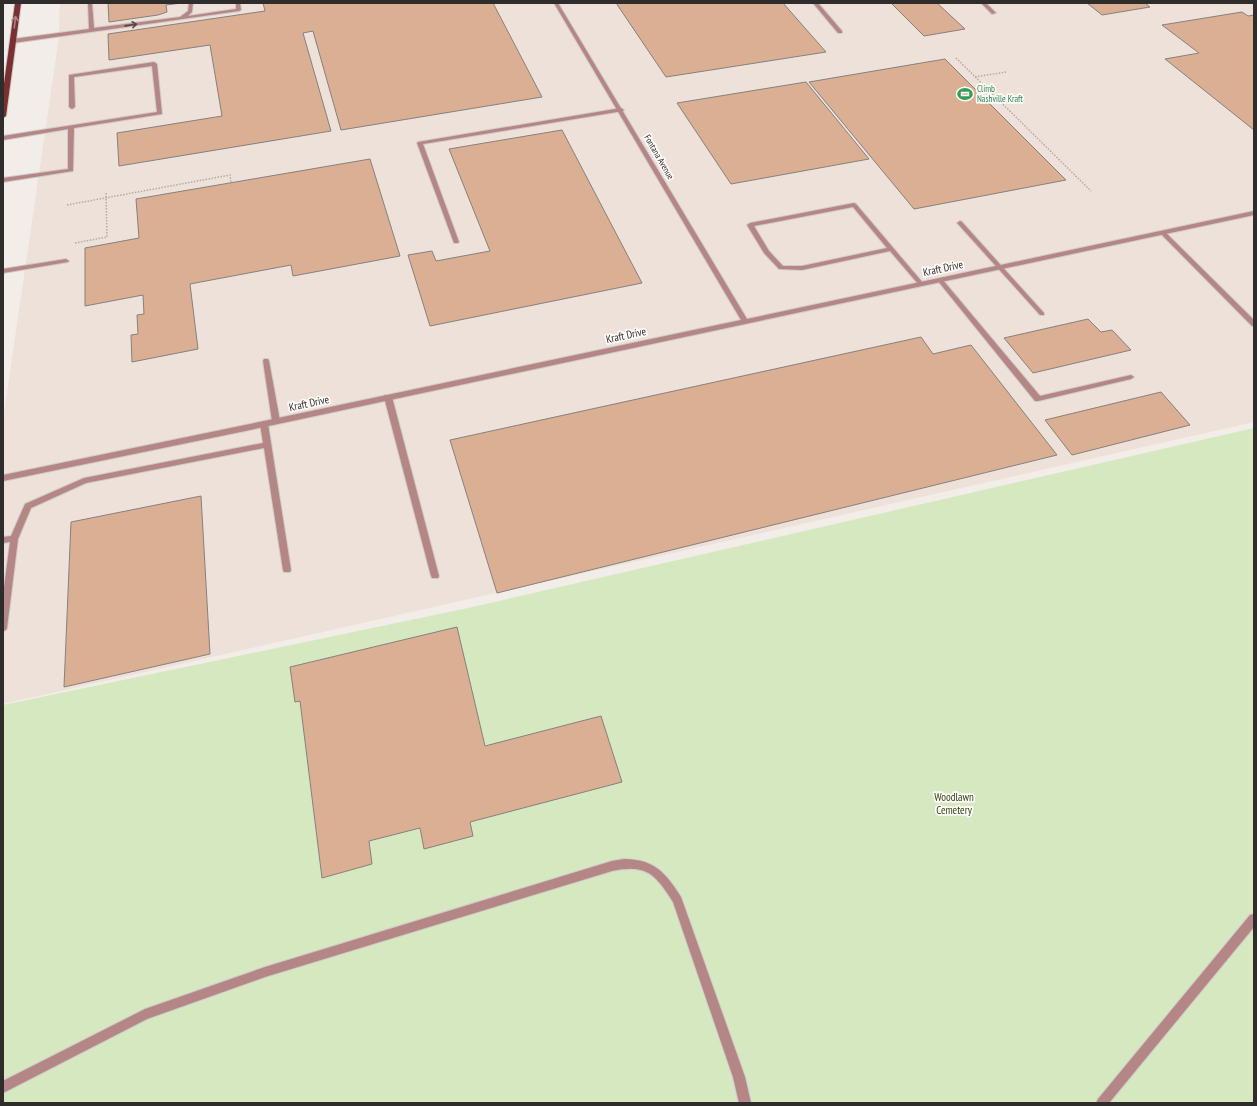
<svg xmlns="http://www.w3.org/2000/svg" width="1257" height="1106" font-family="'PT Sans Narrow',sans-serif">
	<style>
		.built { fill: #ede1d9 }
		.green { fill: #d5e8c0 }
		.building { fill: #daaf93; stroke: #86817e }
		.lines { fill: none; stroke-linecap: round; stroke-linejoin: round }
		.service-casing { stroke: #d0cac8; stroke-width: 2 }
		.minor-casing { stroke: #d0cac8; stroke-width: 2 }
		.primary-casing { stroke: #d0cac8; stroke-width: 2 }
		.path { stroke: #b0aca9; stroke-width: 1.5; stroke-dasharray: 1.5 1.5; stroke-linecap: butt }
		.service { fill: #b48786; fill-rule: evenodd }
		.minor { fill: #b48786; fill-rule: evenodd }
		.primary { fill: #7a2f32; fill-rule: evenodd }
		.oneway { stroke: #af8182 }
		.oneway2 { stroke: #574847 }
		.labels { text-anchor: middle; stroke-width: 3.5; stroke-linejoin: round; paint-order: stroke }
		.far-leisure-label { font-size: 9px; fill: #27864d; stroke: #fefbf9; text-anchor: start }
		.far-street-label { font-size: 9px; fill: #2f2d2c; stroke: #fefbf9 }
		.street-label { font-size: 11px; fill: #2f2d2c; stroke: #fefbf9 }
		.park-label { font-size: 11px; fill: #2c4010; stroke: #fefbf9 }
	</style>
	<rect width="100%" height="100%" fill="#f3edea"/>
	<polygon class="built" points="60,3 1254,3 1254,422 3,704 3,420 59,37"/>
	<polygon class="green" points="1254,428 1254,1103 3,1103 3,705 468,608"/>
	<g class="building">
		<polygon points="108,3 182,3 166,5 167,12 158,15 109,22"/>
		<polygon points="263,3 493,3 542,97 341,130 313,31 303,33 331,131 119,166 117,133 222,116 210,45 109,60 108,34 265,11"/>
		<polygon points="616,3 783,3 826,52 666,77"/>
		<polygon points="891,3 937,3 965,29 924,36"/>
		<polygon points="1087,3 1145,3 1150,7 1102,15"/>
		<polygon points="1242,12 1248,16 1254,15 1254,130 1165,59 1199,53 1162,25"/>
		<polygon points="945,59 1066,180 914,209 809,82"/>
		<polygon points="806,82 869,159 731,184 677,103"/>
		<polygon points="562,130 642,283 430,326 408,255 432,251 436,261 490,251 449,149"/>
		<polygon points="370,159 400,256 293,276 291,265 190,284 198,349 132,362 131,335 138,334 137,315 144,314 143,295 85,306 85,248 139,238 136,199"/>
		<polygon points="1088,319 1101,332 1112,330 1131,350 1033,373 1004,338"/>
		<polygon points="921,337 933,354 971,345 1057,455 497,593 450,440"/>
		<polygon points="1161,392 1190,425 1072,455 1045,420"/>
		<polygon points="201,496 210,654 64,687 71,522"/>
		<polygon points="457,627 485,746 601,716 622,782 470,822 473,836 424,849 420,828 369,841 372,864 322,878 300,701 295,702 290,667"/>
	</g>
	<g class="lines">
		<g class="service-casing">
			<g id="service">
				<polygon points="88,3 92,3 94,28 180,17 188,11 189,3 193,3 192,12 188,16 236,9 236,3 240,3 241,10 239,11 13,43 10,41 13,39 89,29"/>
				<polygon points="813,3 818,3 842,31 842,33 838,33"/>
				<polygon points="981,3 986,3 996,13 992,14"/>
				<polygon points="154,62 157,64 162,114 74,128 73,171 3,182 3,178 68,169 68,129 3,140 3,136 157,112 152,66 74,77 75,107 72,109 69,107 69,75"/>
				<polygon points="621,108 624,110 623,111 423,144 459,242 458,243 454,243 417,143 418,142"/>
				<path d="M854,203L856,204L923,283V285H919L890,251L802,270L779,269L764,253L747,225L750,223ZM853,207L887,248L802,266H783L769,251L754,226Z"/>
				<polygon points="960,221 962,222 1044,313 1044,315 1040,315 958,224 957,223"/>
				<polygon points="1163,231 1165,232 1254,320 1254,326 1252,326 1161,234 1160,233"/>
				<polygon points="66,259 69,261 68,262 3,273 3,269"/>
				<polygon points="940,278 942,279 1040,396 1131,375 1134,377 1131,379 1038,401 1035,401 938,281 937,280"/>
				<polygon points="264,359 268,359 269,361 280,421 276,424 272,421 263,361"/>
				<polygon points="385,395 388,395 392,397 439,576 438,578 432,578 431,576 384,397"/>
				<polygon points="264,421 268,424 291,570 290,572 284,572 283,570 264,448 86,483 31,508 18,539 7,628 6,630 3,631 3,595 10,542 3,543 3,537 11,536 25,504 84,478 263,443 260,424"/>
				<path d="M624,859C654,859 666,873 681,897L745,1077L751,1103H739L733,1077L673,902C655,874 647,864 612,871L265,977L147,1019L3,1093V1081L145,1009L265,967L612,861Z"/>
				<polygon points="1254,914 1254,927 1109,1103 1096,1103 1098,1099 1250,915"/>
			</g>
		</g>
		<g class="minor-casing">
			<polygon id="minor" points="554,3 558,3 747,319 1254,211 1254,215 264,427 3,481 3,475 264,421 741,320"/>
		</g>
		<g class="primary-casing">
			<polygon id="primary" points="15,3 21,3 6,116 3,118 3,91"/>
		</g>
		<g class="path">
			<polyline points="956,58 1091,191"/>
			<polyline points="975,77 1006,72"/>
			<polyline points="67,205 230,175 231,183"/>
			<polyline points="75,243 107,237 106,192"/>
		</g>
		<use href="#service" class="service"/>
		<use href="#minor" class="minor"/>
		<use href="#primary" class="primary"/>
	</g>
	<defs><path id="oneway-shaft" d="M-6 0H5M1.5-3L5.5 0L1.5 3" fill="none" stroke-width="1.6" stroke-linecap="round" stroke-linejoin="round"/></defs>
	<use class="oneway" href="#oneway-shaft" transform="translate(15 22) rotate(-83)"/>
	<use class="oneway2" href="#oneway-shaft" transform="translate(131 25) rotate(-8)"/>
	<defs>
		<g id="stadium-bare" transform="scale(1.2)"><path d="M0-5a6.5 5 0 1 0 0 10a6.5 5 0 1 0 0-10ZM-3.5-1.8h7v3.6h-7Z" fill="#2e9e5b" stroke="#fefbf9" stroke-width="2.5" paint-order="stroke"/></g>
	</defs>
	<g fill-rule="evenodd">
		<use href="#stadium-bare" x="965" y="94"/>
	</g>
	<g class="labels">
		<g class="far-leisure-label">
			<text x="977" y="92">Climb<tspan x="977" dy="10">Nashville Kraft</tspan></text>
		</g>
		<g class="far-street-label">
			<text transform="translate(659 157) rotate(60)" y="3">Fontana Avenue</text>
		</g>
		<g class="street-label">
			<text transform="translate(943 268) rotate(-12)" y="4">Kraft Drive</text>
			<text transform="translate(626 335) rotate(-12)" y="4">Kraft Drive</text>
			<text transform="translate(309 403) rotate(-12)" y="4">Kraft Drive</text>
		</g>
		<g class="park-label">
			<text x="954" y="801">Woodlawn<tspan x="954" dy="13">Cemetery</tspan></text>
		</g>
	</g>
	<rect width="1257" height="1106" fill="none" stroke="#2f2d2c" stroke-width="8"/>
</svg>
